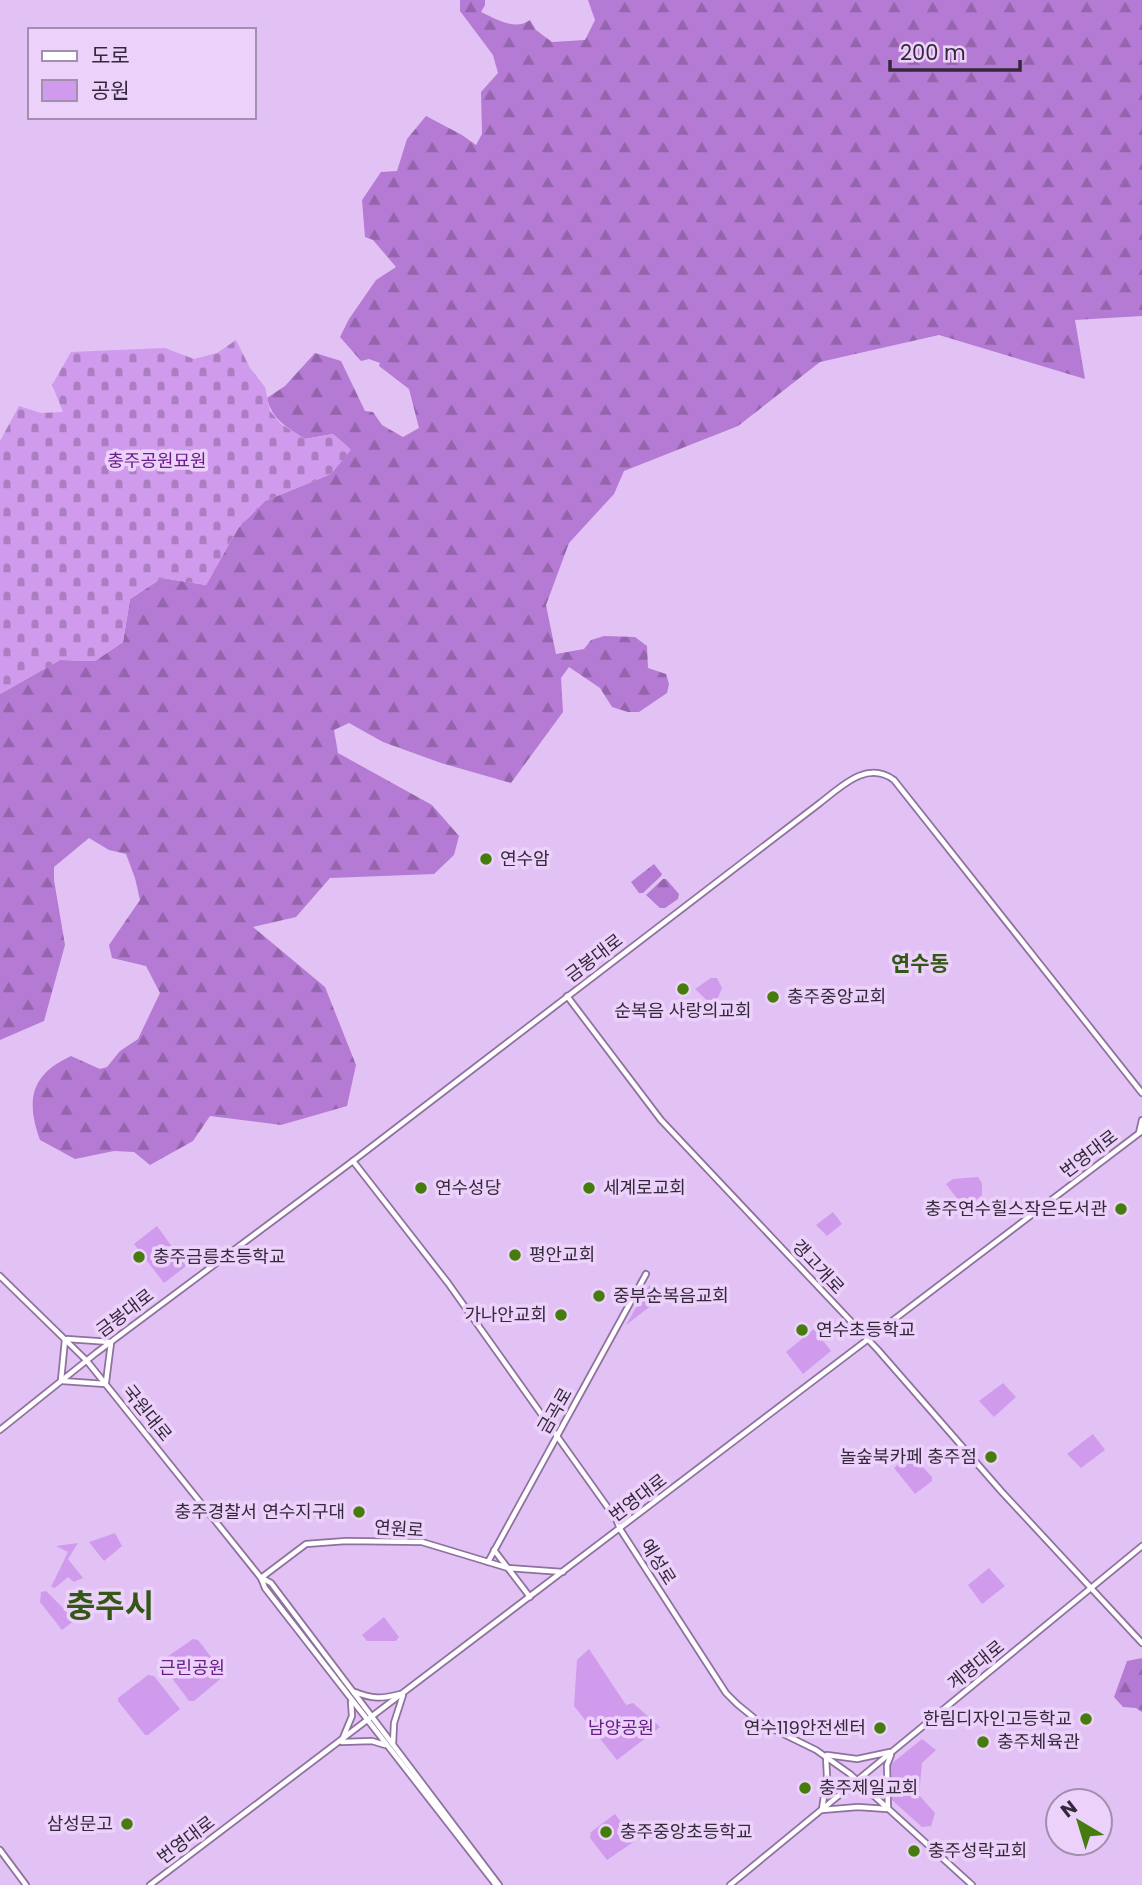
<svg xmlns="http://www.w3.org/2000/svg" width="1142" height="1885" font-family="Poppins,'Noto Sans KR',sans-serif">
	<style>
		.forest { fill: url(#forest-firs) }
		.cemetery { fill: url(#cemetery-stones) }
		.green { fill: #d09bec }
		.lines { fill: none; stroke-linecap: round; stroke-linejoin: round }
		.minor-casing { stroke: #8e719e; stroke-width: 8 }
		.minor { stroke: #fff; stroke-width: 4.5 }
		.poi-dot { fill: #467b0d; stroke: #ecd2fa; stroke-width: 2.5 }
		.labels { text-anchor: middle; stroke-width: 7; stroke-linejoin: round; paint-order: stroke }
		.park-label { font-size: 18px; fill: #691d88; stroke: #ecd2fa }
		.poi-label { font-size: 18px; fill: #34283b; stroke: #ecd2fa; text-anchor: start }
		.street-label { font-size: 18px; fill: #34283b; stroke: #ecd2fa }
		.quarter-label { font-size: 21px; font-weight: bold; fill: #345717; stroke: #ecd2fa }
		.town-label { font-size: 32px; font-weight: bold; fill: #345717; stroke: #ecd2fa }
	</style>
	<defs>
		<pattern id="forest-firs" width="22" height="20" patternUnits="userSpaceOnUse" patternTransform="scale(1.75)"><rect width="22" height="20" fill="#b57ad3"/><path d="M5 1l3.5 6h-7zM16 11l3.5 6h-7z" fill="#9464ac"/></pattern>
		<pattern id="cemetery-stones" width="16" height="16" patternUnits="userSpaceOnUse" patternTransform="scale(1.75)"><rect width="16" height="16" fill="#d09bec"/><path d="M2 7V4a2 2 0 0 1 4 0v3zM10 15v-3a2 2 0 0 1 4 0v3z" fill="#aa7ec0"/></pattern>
	</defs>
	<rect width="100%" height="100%" fill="#e2c2f4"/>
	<g class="forest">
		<path d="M460,0H485V5L481,12C496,19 515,31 530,20L536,30L552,42L585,40L595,20L588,0H1142V316L1075,320L1085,379L939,335L820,362L738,426L624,471L614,494L569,543L546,605L556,654L584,649L591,640L604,636L635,637L647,646L648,668L666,674L669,684L667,693L639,712H628L612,707L600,688L569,667L561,678L563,712L511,783L441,763L383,742L349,723L334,730L338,753L432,805L459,836L454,855L434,874L330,878L296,917L253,927L325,987L356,1065L347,1106L281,1125L210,1116L193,1141L150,1165L134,1152L114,1151L75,1159L40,1140C26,1100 30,1075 71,1056L100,1069L107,1067L120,1051L138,1039L160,993L146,966L112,958L109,945L140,900L135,878L126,854L109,850L89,838L54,867V880L65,945L44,1021L0,1040V694L60,660L95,661L123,642L130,599L162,578L206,585L238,528L265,501L331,474L350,449L333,434L305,439C288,428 272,420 267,398L285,386L315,353L341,361L365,411L373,412L382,425L403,437L419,428L409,389L379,366L380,363L369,359L361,361L340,337L349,319L376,280L396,267L373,240L365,237L362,200L381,172L397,171L407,139L426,116L462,135L476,145L482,134L481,92L498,73L493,55L460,11Z"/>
		<polygon points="654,864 662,874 661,876 643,893 639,893 631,882"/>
		<polygon points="663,879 666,879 679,894 678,899 665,908 660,908 646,895"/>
		<polygon points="1142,1658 1142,1712 1136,1708 1123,1707 1114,1697 1127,1661"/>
	</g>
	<polygon class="cemetery" points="236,340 250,368 265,387 270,411 281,424 305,439 333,434 351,450 331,474 265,501 238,528 206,585 162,578 130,599 123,642 95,661 60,660 0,694 0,441 19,406 41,413 63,412 52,385 71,352 165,348 194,359 217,353"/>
	<g class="green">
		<polygon points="711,978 717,978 722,988 714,1007 695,989"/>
		<polygon points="978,1177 982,1183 982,1195 965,1209 946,1184 953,1179"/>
		<polygon points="833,1212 842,1224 827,1236 816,1225"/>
		<polygon points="157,1226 186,1266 164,1283 134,1244"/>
		<polygon points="650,1285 661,1298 626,1325 648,1287"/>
		<polygon points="814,1329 831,1351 803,1374 786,1352"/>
		<polygon points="1003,1383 1016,1397 994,1417 979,1401"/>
		<polygon points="1093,1434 1105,1450 1081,1468 1067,1454"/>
		<polygon points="910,1453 932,1477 932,1481 915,1494 894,1468"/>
		<polygon points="115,1533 122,1546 104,1561 89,1542"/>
		<polygon points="78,1543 68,1559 83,1578 74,1582 68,1577 55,1588 51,1587 68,1552 56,1546"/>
		<polygon points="989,1568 1005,1586 982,1604 968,1585"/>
		<polygon points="46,1591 75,1620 62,1630 40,1602 41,1592"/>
		<polygon points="384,1617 399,1637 396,1641 367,1641 362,1635"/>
		<polygon points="193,1639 198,1640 225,1675 194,1701 189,1701 163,1666 164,1659"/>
		<polygon points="589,1649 626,1705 633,1703 660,1727 617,1760 574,1706 577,1660"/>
		<polygon points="148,1675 154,1676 180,1709 148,1735 145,1735 118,1701 118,1698"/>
		<polygon points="922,1739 936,1750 922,1763 919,1795 935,1813 931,1826 922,1827 892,1800 891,1764"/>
		<polygon points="615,1814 635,1841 607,1860 590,1838 591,1832"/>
	</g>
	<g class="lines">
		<g class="minor-casing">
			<g id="minor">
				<polyline points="567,996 661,1120 878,1350 1001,1491 1142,1643"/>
				<polyline points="1139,1133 1142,1120"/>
				<polyline points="353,1161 448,1283 616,1519 620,1529 726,1693 737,1704 759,1722 816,1750 850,1774 972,1885"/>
				<polyline points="0,1276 87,1361 261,1578 265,1588 496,1885"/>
				<polyline points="67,1339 110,1342"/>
				<polyline points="61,1380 65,1340"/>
				<polyline points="62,1381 105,1384"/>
				<polyline points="106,1382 111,1343"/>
				<path d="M0,1430L96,1353L353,1161L820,803C842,786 867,760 894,780L1142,1093"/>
				<polyline points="494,1550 530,1597"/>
				<polyline points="488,1562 646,1274"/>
				<polyline points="261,1578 306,1544 346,1541 422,1542 508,1568 563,1572"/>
				<polyline points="262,1578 271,1583 499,1885"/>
				<path d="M355,1692C372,1699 382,1699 400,1694"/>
				<polyline points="342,1740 352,1716 351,1702"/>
				<polyline points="342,1742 372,1741 385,1745"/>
				<polyline points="393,1744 394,1723 403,1695"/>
				<polyline points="827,1755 857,1759 890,1752"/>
				<polyline points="888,1808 887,1765 891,1755"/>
				<polyline points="822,1809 827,1777 826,1756"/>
				<polyline points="822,1810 858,1807 887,1809"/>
				<polyline points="0,1850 26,1885"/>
				<polyline points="150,1885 1142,1131"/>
				<polyline points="730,1885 1142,1546"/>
			</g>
		</g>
		<use href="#minor" class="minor"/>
	</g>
	<g class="poi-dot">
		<circle cx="486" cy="859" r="7"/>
		<circle cx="683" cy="989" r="7"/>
		<circle cx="773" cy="997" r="7"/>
		<circle cx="421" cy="1188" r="7"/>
		<circle cx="589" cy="1188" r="7"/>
		<circle cx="1121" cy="1209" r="7"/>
		<circle cx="515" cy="1255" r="7"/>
		<circle cx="139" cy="1257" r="7"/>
		<circle cx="599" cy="1296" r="7"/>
		<circle cx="561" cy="1315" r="7"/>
		<circle cx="802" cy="1330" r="7"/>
		<circle cx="991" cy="1457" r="7"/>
		<circle cx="359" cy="1512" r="7"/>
		<circle cx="1086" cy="1719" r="7"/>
		<circle cx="880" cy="1728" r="7"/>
		<circle cx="983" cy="1742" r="7"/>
		<circle cx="805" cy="1788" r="7"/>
		<circle cx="127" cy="1824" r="7"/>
		<circle cx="606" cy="1832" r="7"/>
		<circle cx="914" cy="1851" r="7"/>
	</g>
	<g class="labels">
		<g class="park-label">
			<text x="157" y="467">충주공원묘원</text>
			<text x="192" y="1674">근린공원</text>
			<text x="621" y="1734">남양공원</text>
		</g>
		<g class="poi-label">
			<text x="500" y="865">연수암</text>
			<text x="787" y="1003">충주중앙교회</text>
			<text x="683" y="1017" text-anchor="middle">순복음 사랑의교회</text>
			<text x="435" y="1194">연수성당</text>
			<text x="603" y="1194">세계로교회</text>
			<text x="1107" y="1215" text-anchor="end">충주연수힐스작은도서관</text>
			<text x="529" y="1261">평안교회</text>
			<text x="153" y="1263">충주금릉초등학교</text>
			<text x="613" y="1302">중부순복음교회</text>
			<text x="547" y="1321" text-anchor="end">가나안교회</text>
			<text x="816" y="1336">연수초등학교</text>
			<text x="977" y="1463" text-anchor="end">놀숲북카페 충주점</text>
			<text x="345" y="1518" text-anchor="end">충주경찰서 연수지구대</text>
			<text x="1072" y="1725" text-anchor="end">한림디자인고등학교</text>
			<text x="866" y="1734" text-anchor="end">연수119안전센터</text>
			<text x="997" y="1748">충주체육관</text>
			<text x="819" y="1794">충주제일교회</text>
			<text x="113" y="1830" text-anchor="end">삼성문고</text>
			<text x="620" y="1838">충주중앙초등학교</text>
			<text x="928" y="1857">충주성락교회</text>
		</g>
		<g class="street-label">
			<text transform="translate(594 958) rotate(-37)" y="6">금봉대로</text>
			<text transform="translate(1089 1154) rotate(-37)" y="6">번영대로</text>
			<text transform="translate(818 1267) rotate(47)" y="6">갱고개로</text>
			<text transform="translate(125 1313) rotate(-37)" y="6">금봉대로</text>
			<text transform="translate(555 1411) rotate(-60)" y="6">금곡로</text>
			<text transform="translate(147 1413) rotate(51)" y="6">국원대로</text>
			<text transform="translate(638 1498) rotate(-37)" y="6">번영대로</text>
			<text transform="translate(399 1529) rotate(4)" y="6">연원로</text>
			<text transform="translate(658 1562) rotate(58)" y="6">예성로</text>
			<text transform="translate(976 1665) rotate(-39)" y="6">계명대로</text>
			<text transform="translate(186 1840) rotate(-37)" y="6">번영대로</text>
		</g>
		<g class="quarter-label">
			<text x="920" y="971">연수동</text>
		</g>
		<g class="town-label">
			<text x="110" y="1617">충주시</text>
		</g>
	</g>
	<rect x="28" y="28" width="228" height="91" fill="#ecd2fa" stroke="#a28eae" stroke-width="2"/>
	<rect x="42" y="51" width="35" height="10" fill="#ffffff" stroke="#a28eae" stroke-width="2"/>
	<text x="91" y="63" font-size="21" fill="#34283b">도로</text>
	<rect x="42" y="80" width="35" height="21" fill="#d09bec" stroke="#a28eae" stroke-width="2"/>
	<text x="91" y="98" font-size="21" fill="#34283b">공원</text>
	<g transform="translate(1079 1822) rotate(322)"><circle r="33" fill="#ecd2fa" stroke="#a28eae" stroke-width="2"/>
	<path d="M0-5L12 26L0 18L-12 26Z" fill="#467b0d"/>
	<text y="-10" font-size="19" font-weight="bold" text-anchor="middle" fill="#34283b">N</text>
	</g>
	<path d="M890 60v10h130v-10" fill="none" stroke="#34283b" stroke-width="3.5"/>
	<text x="900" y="60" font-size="21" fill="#34283b" stroke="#ecd2fa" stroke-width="5" paint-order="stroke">200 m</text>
</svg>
